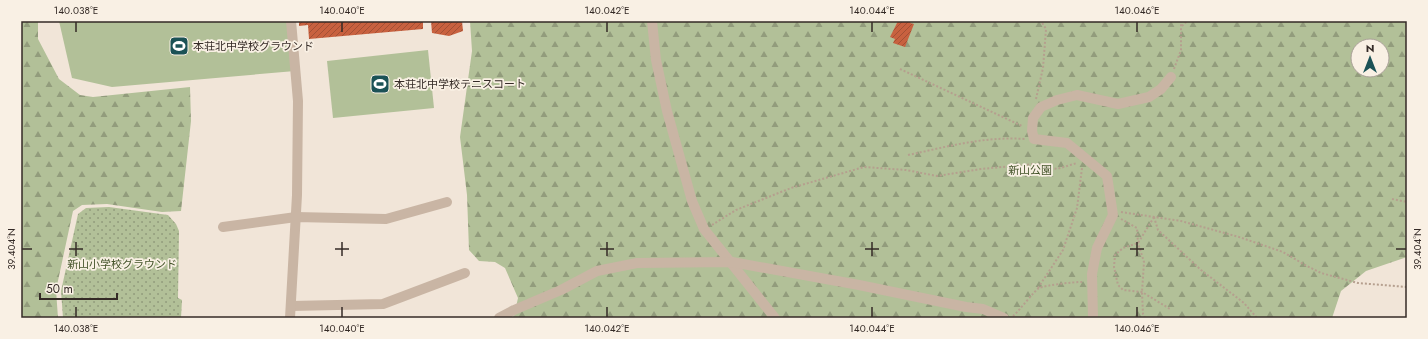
<svg xmlns="http://www.w3.org/2000/svg" width="1428" height="339" font-family="Jost,'Noto Sans JP',sans-serif">
	<style>
		.green { fill: url(#green-dots) }
		.forest { fill: url(#forest-firs); fill-rule: evenodd }
		.pitch { fill: #b2c098 }
		.building { fill: url(#building-hatch) }
		.lines { fill: none; stroke-linecap: round; stroke-linejoin: round }
		.path { stroke: #b59f8e; stroke-width: 2; stroke-dasharray: 2 2; stroke-linecap: butt }
		.street { stroke: #c9b5a4; stroke-width: 10 }
		.ticks { fill: none; stroke: #342a26; stroke-width: 1.5 }
		.labels { text-anchor: middle; stroke-width: 3.5; stroke-linejoin: round; paint-order: stroke }
		.poi-label { font-size: 11px; fill: #342a26; stroke: #f9f0e4; text-anchor: start }
		.park-label { font-size: 11px; fill: #435329; stroke: #f9f0e4 }
		.neatline { fill: none; stroke: #342a26; stroke-width: 1.5 }
		.ticks-label { font-size: 10px; text-anchor: middle; fill: #342a26 }
	</style>
	<defs>
		<pattern id="green-dots" width="8" height="8" patternUnits="userSpaceOnUse"><rect width="8" height="8" fill="#b2c098"/><path d="M2 2h.1M6 6h.1" fill="none" stroke="#929c7c" stroke-width="1.8" stroke-linecap="round"/></pattern>
		<pattern id="forest-firs" width="22" height="20" patternUnits="userSpaceOnUse"><rect width="22" height="20" fill="#b2c098"/><path d="M5 1l3.5 6h-7zM16 11l3.5 6h-7z" fill="#929c7c"/></pattern>
		<pattern id="building-hatch" width="6" height="6" patternUnits="userSpaceOnUse"><rect width="6" height="6" fill="#c8613f"/><path d="M-1 1l2-2M0 6l6-6M5 7l2-2" fill="none" stroke="#a35035"/></pattern>
	</defs>
	<rect width="100%" height="100%" fill="#f1e5d8"/>
	<polygon class="green" points="109,207 168,215 176,224 179,231 178,298 182,300 181,318 63,318 61,291 78,214 86,208"/>
	<g class="forest">
		<polygon points="21,21 38,21 38,39 59,79 80,95 93,97 190,87 191,121 181,211 162,212 107,204 82,205 73,211 56,290 58,318 21,318"/>
		<path d="M470,21H1407V257L1366,271L1341,291L1332,318H511L514,316L518,298L505,268L495,262L479,261L469,250L467,195L460,137L472,51ZM1358,46H1382V70H1358Z"/>
	</g>
	<g class="pitch">
		<polygon points="59,21 291,21 295,71 112,87 72,78"/>
		<polygon points="428,50 434,108 333,118 327,61"/>
	</g>
	<g class="building">
		<polygon points="299,21 423,21 423,29 309,39 308,25 299,26"/>
		<polygon points="431,21 462,21 463,31 449,36 432,33"/>
		<polygon points="898,21 911,21 910,23 914,24 905,47 893,43 895,39 890,37"/>
	</g>
	<g class="lines">
		<g class="path">
			<polyline points="1182,26 1187,21"/>
			<polyline points="900,69 1022,126"/>
			<polyline points="1174,69 1181,50 1181,21"/>
			<polyline points="1036,99 1043,68 1046,29 1041,21"/>
			<path d="M908,155C946,147 985,136 1025,139"/>
			<polyline points="1392,199 1407,202"/>
			<polyline points="1121,212 1181,221 1239,237 1283,252 1305,265 1321,273 1358,283 1407,287"/>
			<polyline points="1154,217 1158,230 1201,270 1244,303 1257,318"/>
			<polyline points="1154,217 1138,243 1123,248 1115,255 1114,267 1118,285 1123,290 1142,292 1170,309"/>
			<polyline points="1121,219 1137,228 1138,243 1144,262 1142,292 1143,314 1145,318"/>
			<polyline points="712,225 736,210 791,188 864,167 906,170 937,176 981,169 1034,164 1057,169 1077,163"/>
			<polyline points="1038,288 1063,250 1077,208 1082,168"/>
			<path d="M1013,316C1020,310 1034,291 1039,288C1047,285 1073,282 1082,282"/>
		</g>
		<g class="street">
			<polyline points="652,21 656,60 667,111 692,201 704,229 775,318"/>
			<polyline points="223,227 296,217 386,219 447,202"/>
			<polyline points="291,306 383,304 465,273"/>
			<polyline points="290,318 297,195 298,101 291,21"/>
			<polyline points="499,318 514,310 561,290 597,271 637,263 732,262 859,285 966,307 983,309 1004,318"/>
			<polyline points="1093,318 1092,274 1097,248 1113,215 1107,176 1067,143 1034,139 1032,131 1033,118 1041,107 1057,100 1077,95 1118,104 1149,97 1161,89 1171,77"/>
		</g>
	</g>
	<path class="ticks" d="M76,22V32M342,22V32M607,22V32M872,22V32M1137,22V32M76,242V256M342,242V256M607,242V256M872,242V256M1137,242V256M22,249H32M69,249H83M335,249H349M600,249H614M865,249H879M1130,249H1144M1396,249H1406M76,307V317M342,307V317M607,307V317M872,307V317M1137,307V317"/>
	<defs>
		<g id="stadium-square" transform="scale(1)"><rect x="-9" y="-9" width="18" height="18" rx="4" fill="#1b5256" stroke="#f9f0e4"/><path d="M0-5a6.5 5 0 1 0 0 10a6.5 5 0 1 0 0-10ZM-3.5-1.8h7v3.6h-7Z" fill="#fff"/></g>
	</defs>
	<g fill-rule="evenodd">
		<use href="#stadium-square" x="179" y="46"/>
		<use href="#stadium-square" x="380" y="84"/>
	</g>
	<g class="labels">
		<g class="poi-label">
			<text x="193" y="50">本荘北中学校グラウンド</text>
			<text x="394" y="88">本荘北中学校テニスコート</text>
		</g>
		<g class="park-label">
			<text x="1030" y="174">新山公園</text>
			<text x="122" y="268">新山小学校グラウンド</text>
		</g>
	</g>
	<rect width="1428" height="339" fill="none" stroke="#f9f0e4" stroke-width="44"/>
	<g transform="translate(1370 58)"><circle r="19" fill="#f9f0e4" stroke="#aaa198"/>
	<path d="M0-3L7 15L0 10L-7 15Z" fill="#1b5256"/>
	<text y="-6" font-size="11" font-weight="bold" text-anchor="middle" fill="#342a26">N</text>
	</g>
	<path d="M40 293v6h77v-6" fill="none" stroke="#342a26" stroke-width="2"/>
	<text x="46" y="293" font-size="12" fill="#342a26" stroke="#f9f0e4" stroke-width="3" paint-order="stroke">50 m</text>
	<rect x="22" y="22" width="1384" height="295" class="neatline"/>
	<g class="ticks-label">
		<text x="76" y="14">140.038°E</text>
		<text x="342" y="14">140.040°E</text>
		<text x="607" y="14">140.042°E</text>
		<text x="872" y="14">140.044°E</text>
		<text x="1137" y="14">140.046°E</text>
		<text transform="translate(11 249) rotate(-90)" y="4">39.404°N</text>
		<text transform="translate(1417 249) rotate(-90)" y="4">39.404°N</text>
		<text x="76" y="332">140.038°E</text>
		<text x="342" y="332">140.040°E</text>
		<text x="607" y="332">140.042°E</text>
		<text x="872" y="332">140.044°E</text>
		<text x="1137" y="332">140.046°E</text>
	</g>
</svg>
